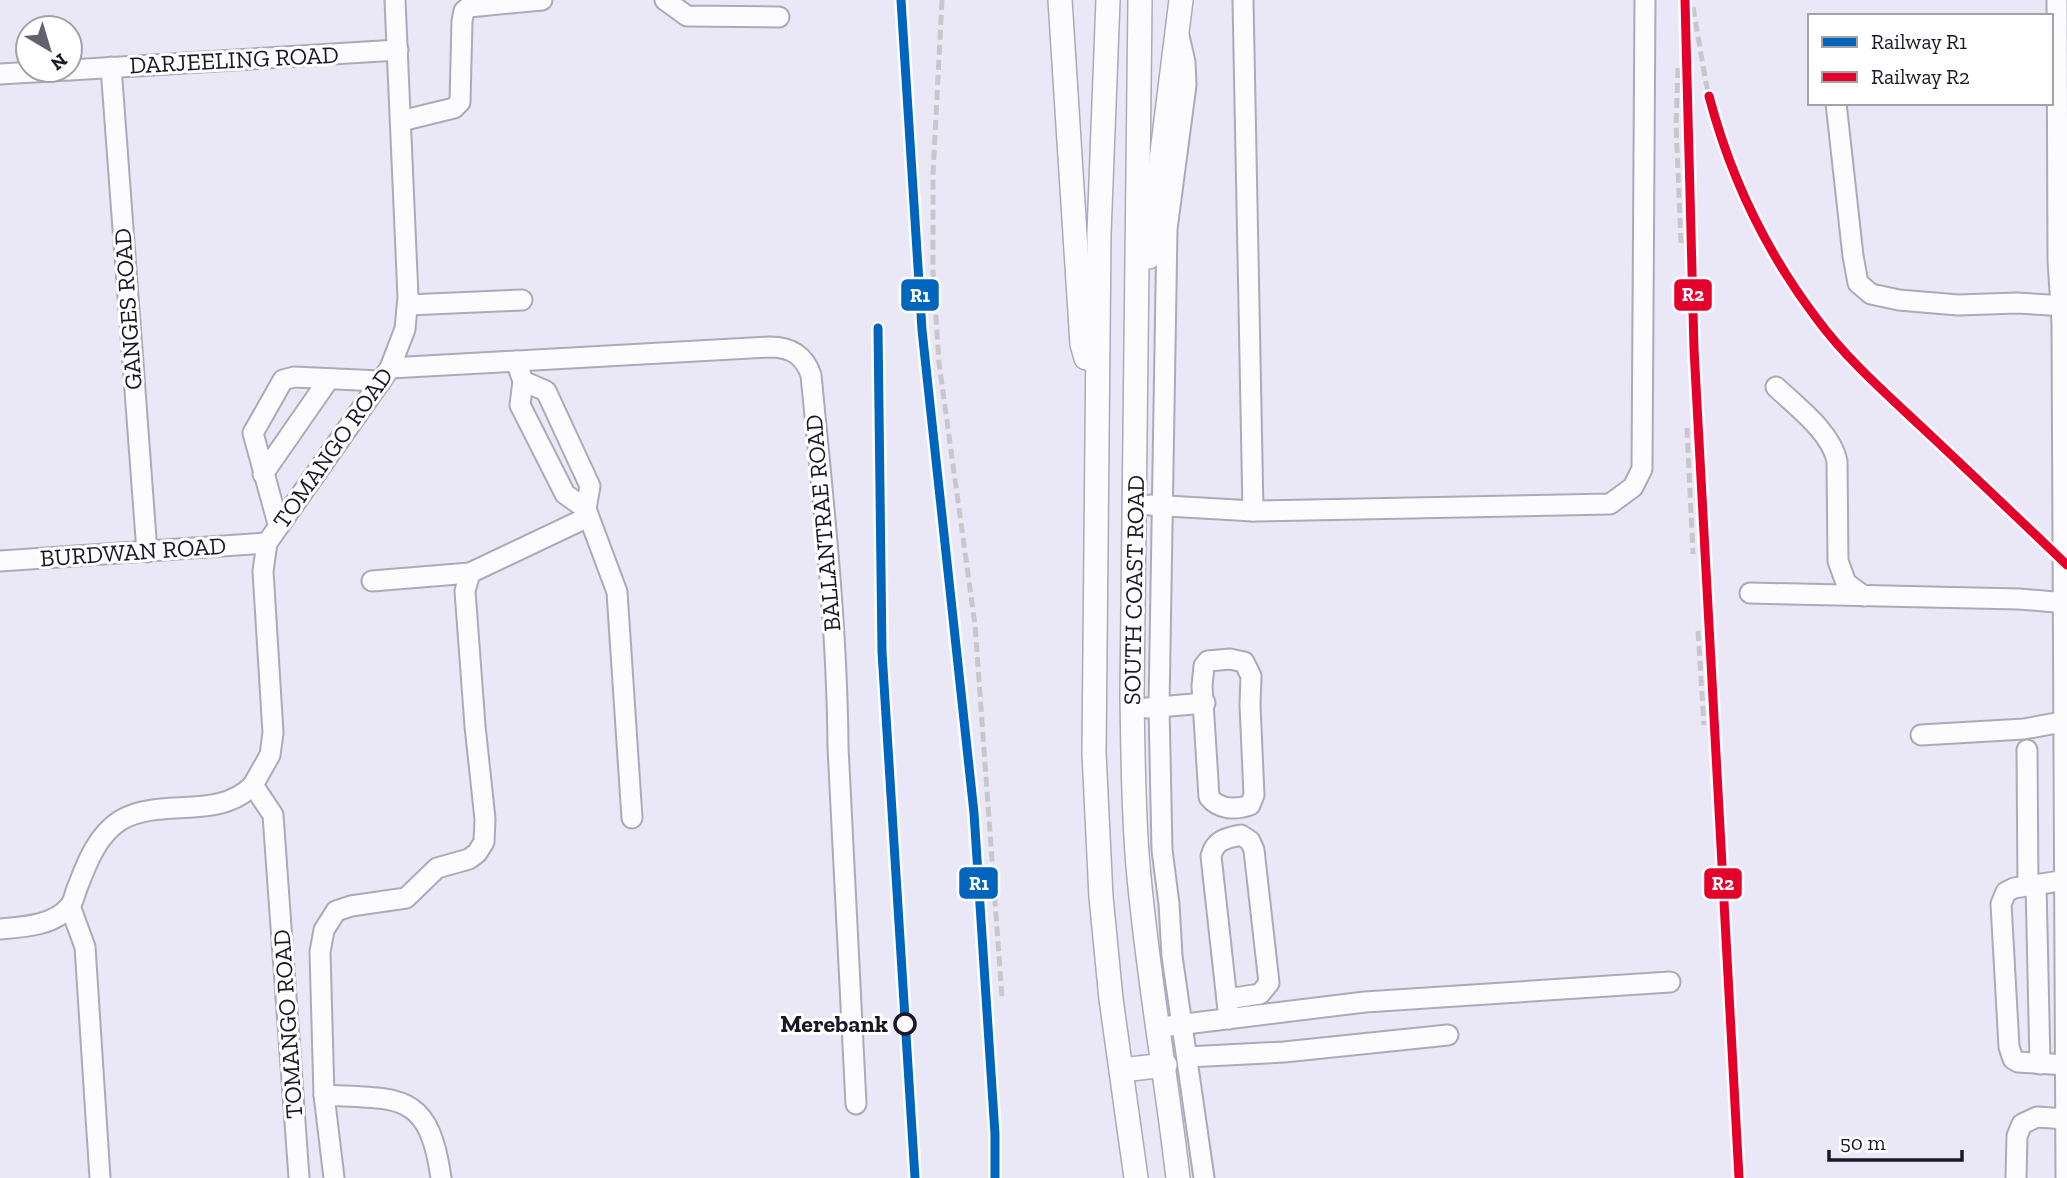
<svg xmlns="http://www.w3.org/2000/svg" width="2067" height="1178" font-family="'Zilla Slab',serif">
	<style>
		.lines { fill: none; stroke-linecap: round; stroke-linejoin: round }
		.minor-casing { stroke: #acaab7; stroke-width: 23 }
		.major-casing { stroke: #acaab7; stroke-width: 26 }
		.minor { stroke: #fcfcfe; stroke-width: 19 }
		.major { stroke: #fcfcfe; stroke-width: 23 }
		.rail { stroke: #c8c7cc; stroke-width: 5; stroke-dasharray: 10 5; stroke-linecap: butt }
		.rail-1-casing { stroke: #fff; stroke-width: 14 }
		.rail-2-casing { stroke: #fff; stroke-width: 14 }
		.rail-1 { stroke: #0065bd; stroke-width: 9 }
		.rail-2 { stroke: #e4002b; stroke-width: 9 }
		.stop-dot { fill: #fff; stroke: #1a1824; stroke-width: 3.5 }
		.labels { text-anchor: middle; stroke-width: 6; stroke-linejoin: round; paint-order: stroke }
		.street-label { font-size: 24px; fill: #1a1824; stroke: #fff }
		.stop-label { font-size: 24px; font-weight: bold; fill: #1a1824; stroke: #fff; text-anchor: end }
		.line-badge { stroke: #fff; stroke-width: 2.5 }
		.badge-label { font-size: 19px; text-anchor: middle; font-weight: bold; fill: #fff }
	</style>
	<rect width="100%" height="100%" fill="#eae8f7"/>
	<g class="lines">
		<g class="minor-casing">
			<g id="minor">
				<polyline points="665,0 687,16 779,17"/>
				<polyline points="1243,0 1253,511"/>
				<polyline points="2057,0 2058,260 2062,323 2066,1178"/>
				<polyline points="1179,36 1185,62 1186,85 1167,229 1159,707 1162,850 1169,904 1172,956 1204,1178"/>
				<polyline points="111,67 147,552"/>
				<polyline points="70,70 398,50"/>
				<polyline points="0,74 68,70"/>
				<polyline points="1836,103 1853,256 1858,283 1871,294 1899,300 1958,305 2017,303 2067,306"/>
				<polyline points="401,121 454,108 460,102 462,21 464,11 469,7 542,0"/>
				<polyline points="408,305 522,300"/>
				<polyline points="516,361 523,381 520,405 565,494 586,509 617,592 632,818"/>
				<path d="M390,368L770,347C791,347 804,355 811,375C823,499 837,623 838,747L856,1104"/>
				<polyline points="523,381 546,391 590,486 586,509"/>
				<path d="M1776,387C1797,407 1831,432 1837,461L1838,561L1846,583L1864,596"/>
				<polyline points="263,474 329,379"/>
				<polyline points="1150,505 1253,511 1610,504 1633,487 1642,469 1645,0"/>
				<polyline points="278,524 253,433 283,380 294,377 380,381"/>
				<polyline points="0,561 267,543"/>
				<polyline points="372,581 470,573"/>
				<polyline points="1750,593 2019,599 2067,603"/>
				<path d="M1230,659L1244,662L1251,676L1250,705L1254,795L1250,805C1236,810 1219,810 1209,797L1202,686L1204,666L1208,661Z"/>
				<polyline points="1147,708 1205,703"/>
				<polyline points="1921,735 2024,729 2067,721"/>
				<polyline points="2027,750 2028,886"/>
				<polyline points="2067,880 2014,888 2006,892 2001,904 2009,1047 2013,1059 2018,1062 2067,1065"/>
				<polyline points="2036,884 2040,1064"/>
				<polyline points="70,906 85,947 100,1178"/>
				<path d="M0,929C22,927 54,926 70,906C74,901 75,892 78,886C87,862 98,834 121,820C160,797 219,821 253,785"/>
				<path d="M1227,999L1260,994L1269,983L1254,850L1250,841L1241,835C1226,838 1215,840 1211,856L1229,1019"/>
				<polyline points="1169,1026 1365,1002 1670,982"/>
				<polyline points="1187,1057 1284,1052 1448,1035"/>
				<path d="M324,1095C399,1099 429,1091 441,1178"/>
				<polyline points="299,1178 273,815 253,785 270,755 273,733 263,571 267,543 390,368 405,329 408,297 395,0"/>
				<polyline points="334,1178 324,1095 320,952 324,930 336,911 351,906 406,898 437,868 469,859 477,853 484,842 485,819 475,726 465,591 470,573 588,517"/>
				<polyline points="2016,1178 2017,1136 2022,1124 2037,1117 2067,1119"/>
			</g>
		</g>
		<g class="major-casing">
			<g id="major">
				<polyline points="1060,0 1082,344 1086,358"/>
				<polyline points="1108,0 1099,234 1094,753 1101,897 1111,999 1136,1178"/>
				<path d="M1140,0L1132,695C1133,752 1133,809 1138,866C1147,971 1166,1074 1178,1178"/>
				<polyline points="1149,257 1181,0"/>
				<polyline points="1122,1070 1165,1065"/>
			</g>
		</g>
		<use href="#minor" class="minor"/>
		<use href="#major" class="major"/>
		<g class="rail">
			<polyline points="942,0 933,174 933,273 939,363 975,625 1002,998"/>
			<polyline points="1685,0 1694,349 1739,1178"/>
			<polyline points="1693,7 1706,83 1718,129 1746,202 1769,244 1817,320 1893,400 2067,565"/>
			<polyline points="1678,68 1676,124 1681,243"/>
			<polyline points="1687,428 1693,554"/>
			<polyline points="1698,631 1704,725"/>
		</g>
		<g class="rail-1-casing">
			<g id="rail-1">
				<polyline points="901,0 922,330 974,813 995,1134 995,1178"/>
				<polyline points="878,328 882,652 915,1178"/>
			</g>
		</g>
		<g class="rail-2-casing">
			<g id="rail-2">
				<polyline points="1685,0 1694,349 1739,1178"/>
				<path d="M1709,96C1730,176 1767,253 1817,319C1848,361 1890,397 1928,433C1975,477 2021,521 2067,565"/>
			</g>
		</g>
		<use href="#rail-1" class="rail-1"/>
		<use href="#rail-2" class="rail-2"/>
	</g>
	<circle class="stop-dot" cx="905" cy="1024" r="10"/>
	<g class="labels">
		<g class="street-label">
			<text transform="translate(234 60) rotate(-3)" y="8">DARJEELING ROAD</text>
			<text transform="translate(128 309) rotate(-94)" y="8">GANGES ROAD</text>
			<text transform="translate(333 448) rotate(-55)" y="8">TOMANGO ROAD</text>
			<text transform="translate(823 523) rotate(-95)" y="8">BALLANTRAE ROAD</text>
			<text transform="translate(133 552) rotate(-4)" y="8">BURDWAN ROAD</text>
			<text transform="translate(1134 590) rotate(-89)" y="8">SOUTH COAST ROAD</text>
			<text transform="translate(288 1024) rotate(-94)" y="8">TOMANGO ROAD</text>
		</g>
		<g class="stop-label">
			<text x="888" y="1032">Merebank</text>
		</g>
	</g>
	<g class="line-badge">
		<rect x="1673" y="278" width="40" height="34" rx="7" fill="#e4002b"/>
		<rect x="900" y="278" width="40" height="34" rx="7" fill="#0065bd"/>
		<rect x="958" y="866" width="41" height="34" rx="7" fill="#0065bd"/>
		<rect x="1703" y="867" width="40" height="33" rx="7" fill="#e4002b"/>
	</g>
	<g class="badge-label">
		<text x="1693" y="301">R2</text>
		<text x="920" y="302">R1</text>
		<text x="979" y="890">R1</text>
		<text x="1723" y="890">R2</text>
	</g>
	<rect x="1808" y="14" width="245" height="91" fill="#ffffff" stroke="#a3a3a7" stroke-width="2"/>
	<rect x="1822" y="37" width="35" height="10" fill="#0065bd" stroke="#a3a3a7" stroke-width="2"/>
	<text x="1871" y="49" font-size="21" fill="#1a1824">Railway R1</text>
	<rect x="1822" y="72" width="35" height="10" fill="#e4002b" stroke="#a3a3a7" stroke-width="2"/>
	<text x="1871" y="84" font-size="21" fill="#1a1824">Railway R2</text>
	<g transform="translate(49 49) rotate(142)"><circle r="33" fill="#ffffff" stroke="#a3a3a7" stroke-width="2"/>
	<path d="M0-5L12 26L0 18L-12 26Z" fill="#63616e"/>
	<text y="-10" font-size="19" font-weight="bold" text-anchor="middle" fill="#1a1824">N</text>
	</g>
	<path d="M1829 1150v10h133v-10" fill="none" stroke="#1a1824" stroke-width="3.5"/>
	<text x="1840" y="1150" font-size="21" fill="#1a1824" stroke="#ffffff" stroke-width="5" paint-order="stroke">50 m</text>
</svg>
